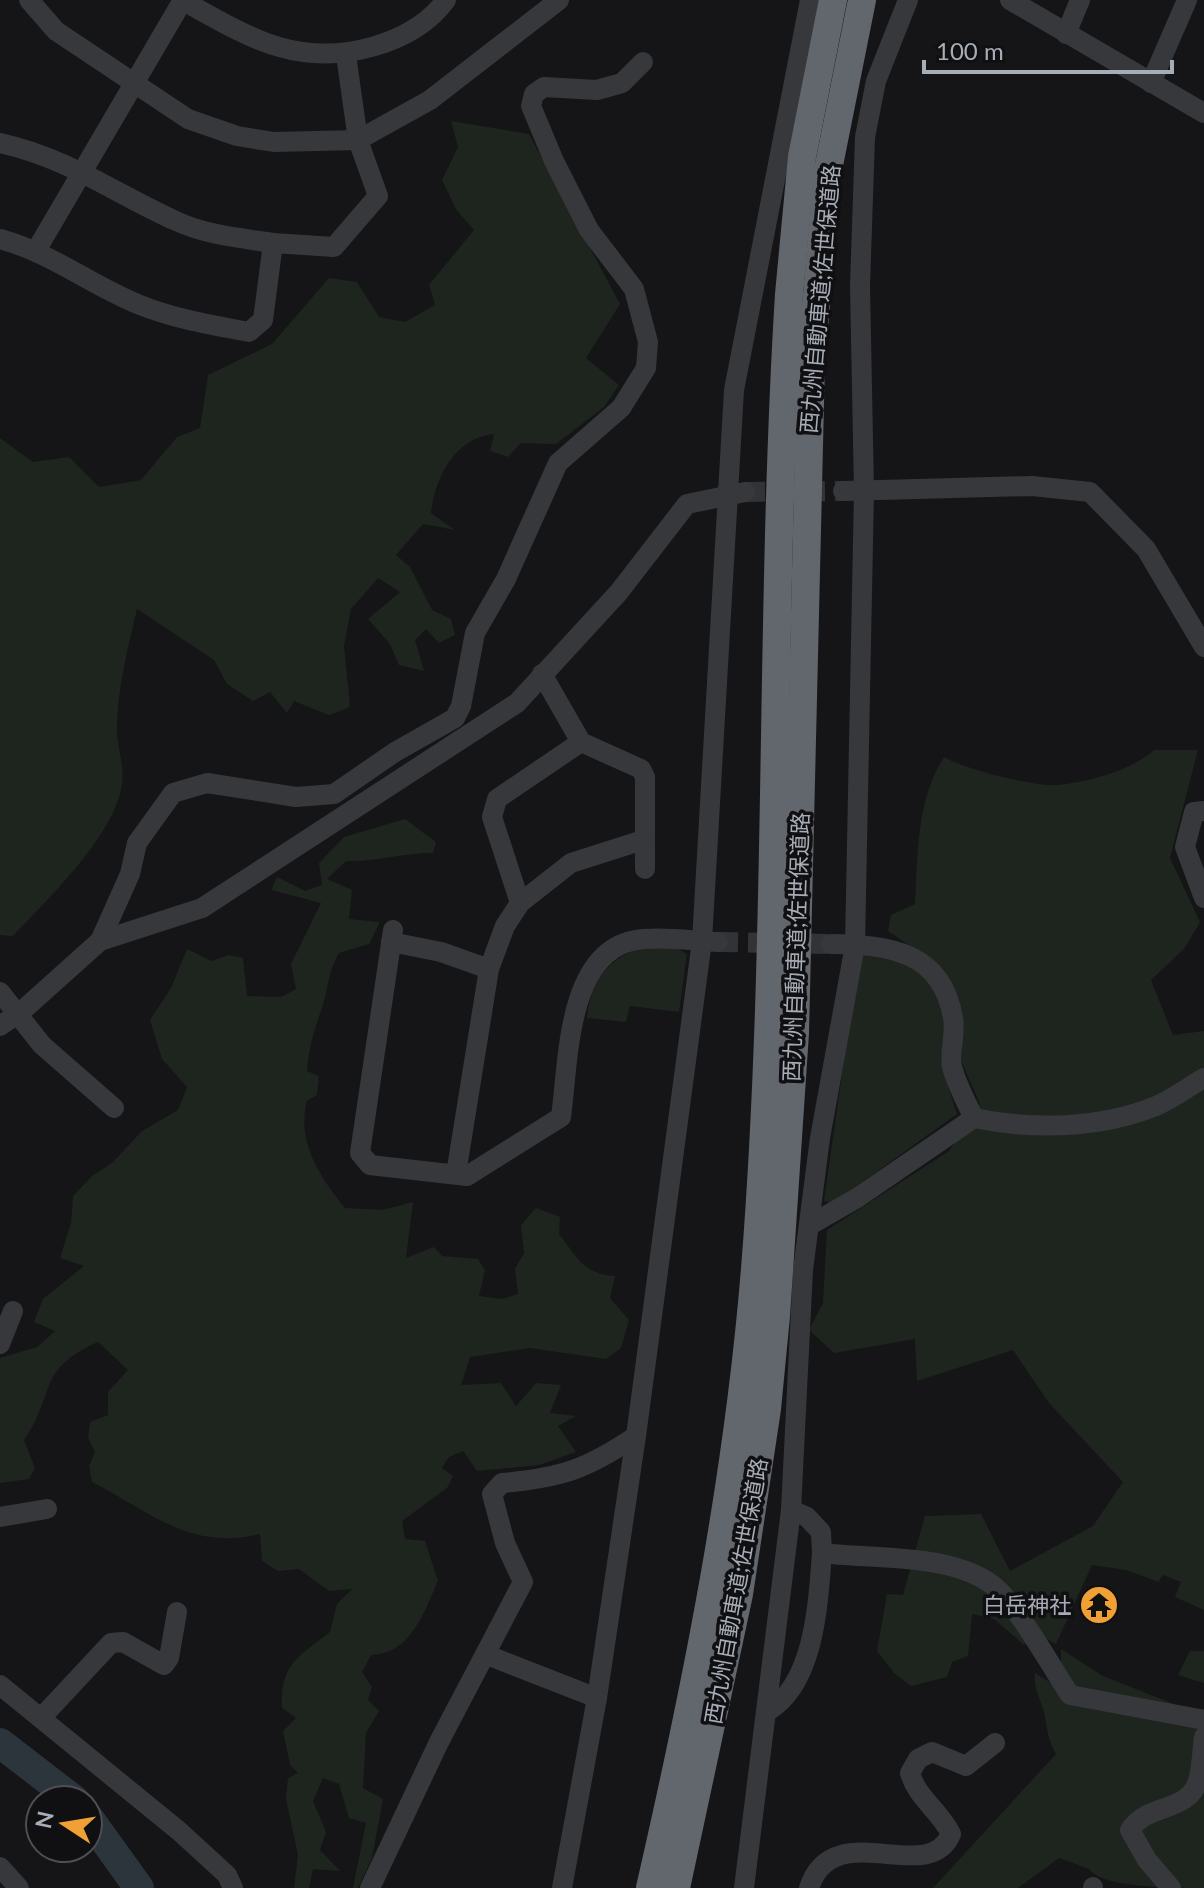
<svg xmlns="http://www.w3.org/2000/svg" width="1204" height="1888" font-family="Lato,'Noto Sans JP',sans-serif">
	<style>
		.green { fill: #1d251e }
		.lines { fill: none; stroke-linecap: round; stroke-linejoin: round }
		.river { stroke: #2b353b; stroke-width: 30 }
		.minor-tunnel { stroke: #323337; stroke-width: 20; stroke-dasharray: 20 10; stroke-linecap: butt }
		.minor { stroke: #36383c; stroke-width: 20 }
		.highway { stroke: #62666d; stroke-width: 28 }
		.labels { text-anchor: middle; stroke-width: 7; stroke-linejoin: round; paint-order: stroke }
		.street-label { font-size: 22px; fill: #a7adb7; stroke: #101012 }
		.poi-label { font-size: 22px; fill: #a7adb7; stroke: #101012; text-anchor: end }
	</style>
	<rect width="100%" height="100%" fill="#151517"/>
	<g class="green">
		<path d="M451,121L529,134L620,304L586,358L619,385L604,407L556,444L521,443L508,457L490,451L494,434C454,438 435,478 431,513L455,530L423,524L396,555L410,567L432,610L451,619L455,635L439,643L426,629L415,640L424,671L399,665L390,644L368,619L400,592L378,578L351,609L344,646L350,707L329,715L294,701L287,713L270,692L253,701L227,684L214,660L137,609C128,648 117,689 117,730C117,747 125,767 122,784C115,835 48,899 13,936L0,935V438L33,462L69,457L99,487L141,480L177,437L200,428L208,375L272,344L329,278L357,282L379,317L405,322L435,305L429,285L474,230L457,211L442,180L458,147Z"/>
		<path d="M1154,750H1198L1170,858L1200,922L1184,949L1151,980L1173,1035L1204,1031V1610L1175,1597L1181,1582L1163,1575L1158,1582L1126,1570L1092,1565L1056,1644L1035,1633L1024,1645L994,1619L972,1614L968,1656L952,1662L947,1677L911,1686L894,1673L877,1651L887,1594L903,1595L925,1516L981,1514L1010,1571L1093,1526L1123,1482L1049,1403L1013,1350L917,1381L915,1339L834,1353L809,1330L823,1303L827,1230L949,1151L980,1104L962,1063L961,1012L935,963L888,931L891,915L915,904C918,854 916,801 944,757C964,769 1034,787 1057,785C1088,782 1131,771 1154,750Z"/>
		<path d="M405,819L436,842L433,853C402,853 377,862 346,861L327,879L352,890L349,919L380,922L369,944L339,953C327,974 329,988 322,1008C314,1030 309,1047 307,1071L319,1076L317,1095L307,1101C296,1141 320,1177 345,1208L382,1210L413,1202L406,1258L434,1247L442,1256L478,1259L485,1270L479,1296L502,1299L518,1294L515,1269L524,1253L521,1225L536,1208L560,1217L559,1234C577,1257 583,1274 615,1276L610,1298L629,1320L621,1348L606,1359L530,1348L470,1357L461,1385L501,1383L516,1406L536,1383L561,1385L550,1413L576,1416L558,1426L576,1452L539,1465L477,1471L463,1451L449,1457L442,1468L453,1476L447,1488L402,1521L405,1539L425,1541L438,1581C424,1612 411,1654 371,1655L362,1672L372,1687L368,1700L379,1711L366,1733L363,1788L383,1799L372,1858L358,1888H353L366,1823L349,1818L339,1784L323,1778L313,1801L326,1832L320,1850L340,1871L313,1869L309,1888H294L298,1855L286,1799L288,1778L298,1773L290,1765L283,1731L296,1718L282,1708C280,1664 298,1657 330,1632L337,1604L352,1589L329,1591L299,1569L278,1571L262,1561L260,1534C189,1551 151,1512 92,1482L89,1466L95,1452L88,1438L90,1422L108,1415V1392L128,1370L98,1342C35,1370 57,1393 24,1440L35,1468L29,1479L0,1483V1358L37,1347L55,1331L34,1322L43,1299L84,1266L60,1258L71,1223L73,1196L92,1176L112,1163L142,1131L178,1110L187,1087L162,1059L150,1020L171,988L187,949L212,961L229,955L243,958L247,996L281,997L296,989L291,964L321,903L271,890L277,877L305,891L322,885L319,863L344,837Z"/>
		<path d="M646,946L678,949L687,954L679,1012L630,1006L626,1022L587,1018C591,980 610,956 646,946Z"/>
		<polygon points="859,955 908,963 931,977 945,1017 944,1074 957,1114 833,1203 824,1201"/>
		<path d="M1061,1649L1103,1676L1204,1716V1888C1175,1888 1101,1888 1089,1869L1059,1858L1018,1888H933L1056,1754C1048,1740 1048,1732 1045,1717C1042,1700 1033,1691 1035,1673L1061,1689Z"/>
		<polygon points="1190,1651 1204,1651 1204,1683 1178,1675"/>
	</g>
	<g class="lines">
		<g class="river">
			<polyline points="0,1743 74,1800"/>
			<polyline points="88,1817 139,1888"/>
		</g>
		<g class="minor-tunnel">
			<polyline points="745,492 843,491"/>
			<polyline points="718,942 831,944"/>
		</g>
		<g class="minor">
			<polyline points="29,0 56,31 188,119 237,136 274,142 358,140 430,100 559,0"/>
			<path d="M182,0C248,37 298,69 375,46C402,38 429,23 446,0"/>
			<polyline points="1010,0 1204,113"/>
			<polyline points="1066,34 1080,0"/>
			<polyline points="1151,83 1187,0"/>
			<path d="M0,143C68,158 114,193 176,221C206,235 240,238 273,243"/>
			<path d="M0,239C54,254 90,285 140,305C175,319 212,325 249,332L263,320L273,243L334,247L378,196L358,140L346,55"/>
			<polyline points="37,249 183,0"/>
			<polyline points="843,491 1032,486 1090,492 1146,549 1204,647"/>
			<polyline points="542,674 581,742 641,769 645,777 645,869"/>
			<polyline points="1204,811 1194,812 1185,847 1204,898"/>
			<polyline points="520,903 492,817 497,799 581,742"/>
			<path d="M393,930L360,1153L370,1165L467,1176L561,1117C569,1060 566,944 644,939C668,937 694,941 718,942"/>
			<polyline points="100,941 130,874 137,843 173,793 207,783 296,797 334,794 395,752 455,718 461,706 475,633 506,579 558,463 621,408 646,368 648,342 634,289 589,230 554,161 531,106 534,94 544,87 597,90 622,83 643,62"/>
			<polyline points="391,942 441,952 489,969"/>
			<path d="M831,944C889,945 942,951 953,1018C956,1034 949,1052 952,1067C957,1085 966,1102 974,1118"/>
			<polyline points="0,992 42,1045 114,1108"/>
			<polyline points="0,1026 23,1010 100,941 202,908 517,703 619,592 687,504 745,492"/>
			<polyline points="456,1174 489,969 505,926 520,903 571,863 643,840"/>
			<path d="M810,1225L857,1198L974,1118C1033,1130 1099,1129 1156,1106C1173,1099 1188,1087 1204,1078"/>
			<polyline points="0,1344 13,1311"/>
			<path d="M791,1510L807,1517L821,1532L822,1553C876,1560 968,1551 1005,1597C1030,1627 1049,1663 1070,1695L1204,1720"/>
			<polyline points="0,1517 47,1509"/>
			<polyline points="487,1655 597,1698"/>
			<polyline points="0,1685 179,1831 227,1875 233,1888"/>
			<path d="M768,1711C815,1683 818,1603 822,1553"/>
			<polyline points="41,1718 111,1643 123,1642 164,1665 169,1658 177,1612"/>
			<polyline points="0,1867 19,1888"/>
			<path d="M370,1888L439,1742L523,1582L505,1543L492,1494L502,1483C561,1478 587,1469 636,1436"/>
			<polyline points="562,1888 597,1698 636,1436 702,941 734,390 810,0"/>
			<polyline points="744,1888 791,1510 803,1270 820,1138 855,945 864,491 860,286 865,137 876,81 908,0"/>
			<path d="M809,1888C833,1814 928,1888 951,1834C940,1811 917,1798 910,1773L918,1759L932,1752L966,1766L995,1743"/>
			<polyline points="1093,1888 1093,1887"/>
			<path d="M1171,1888L1147,1860L1130,1830C1147,1803 1188,1813 1198,1781C1202,1767 1202,1751 1204,1737"/>
		</g>
		<g class="highway">
			<path d="M650,1888C697,1683 738,1478 755,1269C781,944 769,618 789,294L802,157L833,0"/>
			<polyline points="676,1888 739,1594 767,1409 776,1316 795,1033 811,362 828,170 862,0"/>
		</g>
	</g>
	<defs>
		<g id="temple-disc" transform="scale(2)"><circle r="9.5" fill="#f0a034" stroke="#101012"/><path d="M0-6L5-2H3V0L6.5 2.5H4V6H1.5V3h-3V6H-4V2.5H-6.5L-3 0V-2H-5Z" fill="#111"/></g>
	</defs>
	<g fill-rule="evenodd">
		<use href="#temple-disc" x="1099" y="1605"/>
	</g>
	<g class="labels">
		<g class="street-label">
			<text transform="translate(820 299) rotate(-85)" y="8">西九州自動車道;佐世保道路</text>
			<text transform="translate(796 947) rotate(-88)" y="8">西九州自動車道;佐世保道路</text>
			<text transform="translate(736 1591) rotate(-80)" y="8">西九州自動車道;佐世保道路</text>
		</g>
		<g class="poi-label">
			<text x="1071" y="1613">白岳神社</text>
		</g>
	</g>
	<g transform="translate(64 1824) rotate(282)"><circle r="38" fill="#101012" stroke="#4c4f54" stroke-width="2"/>
	<path d="M0-6L14 30L0 20L-14 30Z" fill="#f0a034"/>
	<text y="-12" font-size="22" font-weight="bold" text-anchor="middle" fill="#a7adb7">N</text>
	</g>
	<path d="M924 60v12h248v-12" fill="none" stroke="#a7adb7" stroke-width="4"/>
	<text x="936" y="60" font-size="24" fill="#a7adb7" stroke="#101012" stroke-width="6" paint-order="stroke">100 m</text>
</svg>
